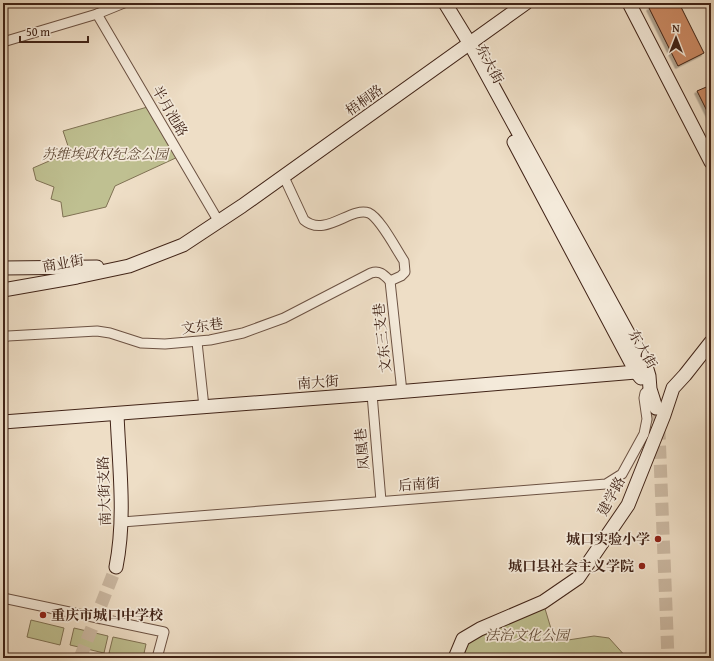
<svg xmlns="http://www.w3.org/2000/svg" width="714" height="661" font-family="'Gentium Book Plus','Noto Serif SC',serif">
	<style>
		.green { fill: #bfc091; stroke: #807254 }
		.building { fill: #cb8b65; stroke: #402317; filter: url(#shadow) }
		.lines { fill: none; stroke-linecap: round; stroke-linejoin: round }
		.secondary-tunnel { stroke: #cbb9a3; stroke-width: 13; stroke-dasharray: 13 6; stroke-linecap: butt }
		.street-casing { stroke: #6c5243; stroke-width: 11 }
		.secondary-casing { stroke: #402317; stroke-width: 15 }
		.street { stroke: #f4eada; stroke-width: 9 }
		.secondary { stroke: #f4eada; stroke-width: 13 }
		.poi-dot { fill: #8f2418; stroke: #f4eada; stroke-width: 1.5 }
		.labels { text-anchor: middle; stroke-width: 3.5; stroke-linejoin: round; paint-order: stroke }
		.street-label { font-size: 14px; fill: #402317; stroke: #f4eada }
		.park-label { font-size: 14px; font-style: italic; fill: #604a36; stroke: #f4eada }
		.poi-label { font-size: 14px; font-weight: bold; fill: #402317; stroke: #f4eada; text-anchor: end }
	</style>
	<defs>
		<filter id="shadow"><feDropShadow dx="-2.5" dy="2.5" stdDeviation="0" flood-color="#0004"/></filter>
	</defs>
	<rect width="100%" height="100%" fill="#eedec6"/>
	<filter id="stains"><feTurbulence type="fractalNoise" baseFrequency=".005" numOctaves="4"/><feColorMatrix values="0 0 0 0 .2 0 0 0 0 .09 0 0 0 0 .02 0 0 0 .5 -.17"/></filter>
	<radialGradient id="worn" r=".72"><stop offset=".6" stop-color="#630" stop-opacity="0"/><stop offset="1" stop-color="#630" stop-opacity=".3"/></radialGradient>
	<g class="green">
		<polygon points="151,106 180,156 115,186 106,207 63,217 61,202 51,199 54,187 36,180 33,168 70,152 63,131"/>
		<polygon points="543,602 555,642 594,636 609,638 627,658 455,658 463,639"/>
		<polygon points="31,620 64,628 60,645 27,637"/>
		<polygon points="74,628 108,636 104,653 70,645"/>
		<polygon points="113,637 146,644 143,658 129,658 109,653"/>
	</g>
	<g class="building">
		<polygon points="660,3 679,3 704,53 678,66 649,8"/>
		<polygon points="711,85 711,119 697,91"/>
	</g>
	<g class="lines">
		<g class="secondary-tunnel">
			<polyline points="656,408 659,432 668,658"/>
			<polyline points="80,658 116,567"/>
		</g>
		<g class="street-casing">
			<g id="street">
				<polyline points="97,14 219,222"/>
				<polyline points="3,42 97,14 124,3"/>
				<path d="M284,177L304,220C325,238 351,206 369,213C380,218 396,249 404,261L405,272L401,276L390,281"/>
				<polyline points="390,281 402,392"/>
				<path d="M3,338L8,336L97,331L110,333L141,343L165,344L210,340L243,333L284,318L371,273C380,270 384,275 390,281"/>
				<polyline points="197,342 204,407"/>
				<polyline points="372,394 381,501"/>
				<polyline points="122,522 606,484 622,474 644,434 647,419 644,398 645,393 650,389"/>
				<polyline points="3,598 164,632 157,658"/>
			</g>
		</g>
		<g class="secondary-casing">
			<g id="secondary">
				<polyline points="445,3 470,44 646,366 649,376 650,389 656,408"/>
				<polyline points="629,3 711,162"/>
				<polyline points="514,142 636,372 641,378"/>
				<polyline points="3,268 97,267"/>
				<polyline points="3,290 77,277 129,266 183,245 242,206 526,3"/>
				<polyline points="3,422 372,394 636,372"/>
				<path d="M116,567C126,517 119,465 117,414"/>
				<polyline points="455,658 463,639 480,629 543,602 578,578 628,505 664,415 673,388 685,375 711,342"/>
			</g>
		</g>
		<use href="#street" class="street"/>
		<use href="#secondary" class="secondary"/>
	</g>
	<g class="poi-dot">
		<circle cx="658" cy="539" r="4"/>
		<circle cx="642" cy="566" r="4"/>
		<circle cx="43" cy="615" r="4"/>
	</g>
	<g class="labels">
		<g class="street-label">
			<text transform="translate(490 64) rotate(62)" y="5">东大街</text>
			<text transform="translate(364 100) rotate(-35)" y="5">梧桐路</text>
			<text transform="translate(170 111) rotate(60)" y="5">半月池路</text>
			<text transform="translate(63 263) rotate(-10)" y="5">商业街</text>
			<text transform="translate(202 326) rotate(-8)" y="5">文东巷</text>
			<text transform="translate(382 338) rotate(-96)" y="5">文东三支巷</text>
			<text transform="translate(643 349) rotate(60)" y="5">东大街</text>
			<text transform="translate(318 382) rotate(-4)" y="5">南大街</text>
			<text transform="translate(362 449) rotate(-95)" y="5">凤凰巷</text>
			<text transform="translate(419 484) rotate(-4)" y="5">后南街</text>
			<text transform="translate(104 491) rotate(-92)" y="5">南大街支路</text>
			<text transform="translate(611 496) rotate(-62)" y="5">建学路</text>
		</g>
		<g class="park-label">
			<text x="105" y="159">苏维埃政权纪念公园</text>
			<text x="527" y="640">法治文化公园</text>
		</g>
		<g class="poi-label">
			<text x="650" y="544">城口实验小学</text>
			<text x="634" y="571">城口县社会主义学院</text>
			<text x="51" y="620" text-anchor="start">重庆市城口中学校</text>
		</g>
	</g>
	<rect width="714" height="661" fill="none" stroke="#eedec6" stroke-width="16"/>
	<rect x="4" y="4" width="706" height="653" fill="none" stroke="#402317" stroke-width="2"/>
	<rect x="8" y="8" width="698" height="645" fill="none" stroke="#402317"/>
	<g transform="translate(676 38)" stroke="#f4eada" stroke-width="3" paint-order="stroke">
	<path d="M0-3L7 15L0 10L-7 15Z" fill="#402317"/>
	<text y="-6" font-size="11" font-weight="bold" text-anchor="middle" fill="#402317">N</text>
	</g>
	<path d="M20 36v6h68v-6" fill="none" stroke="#402317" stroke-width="2"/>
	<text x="26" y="36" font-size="12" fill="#402317" stroke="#f4eada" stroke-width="3" paint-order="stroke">50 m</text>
	<rect width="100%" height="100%" filter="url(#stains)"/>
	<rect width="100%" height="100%" fill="url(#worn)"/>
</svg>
